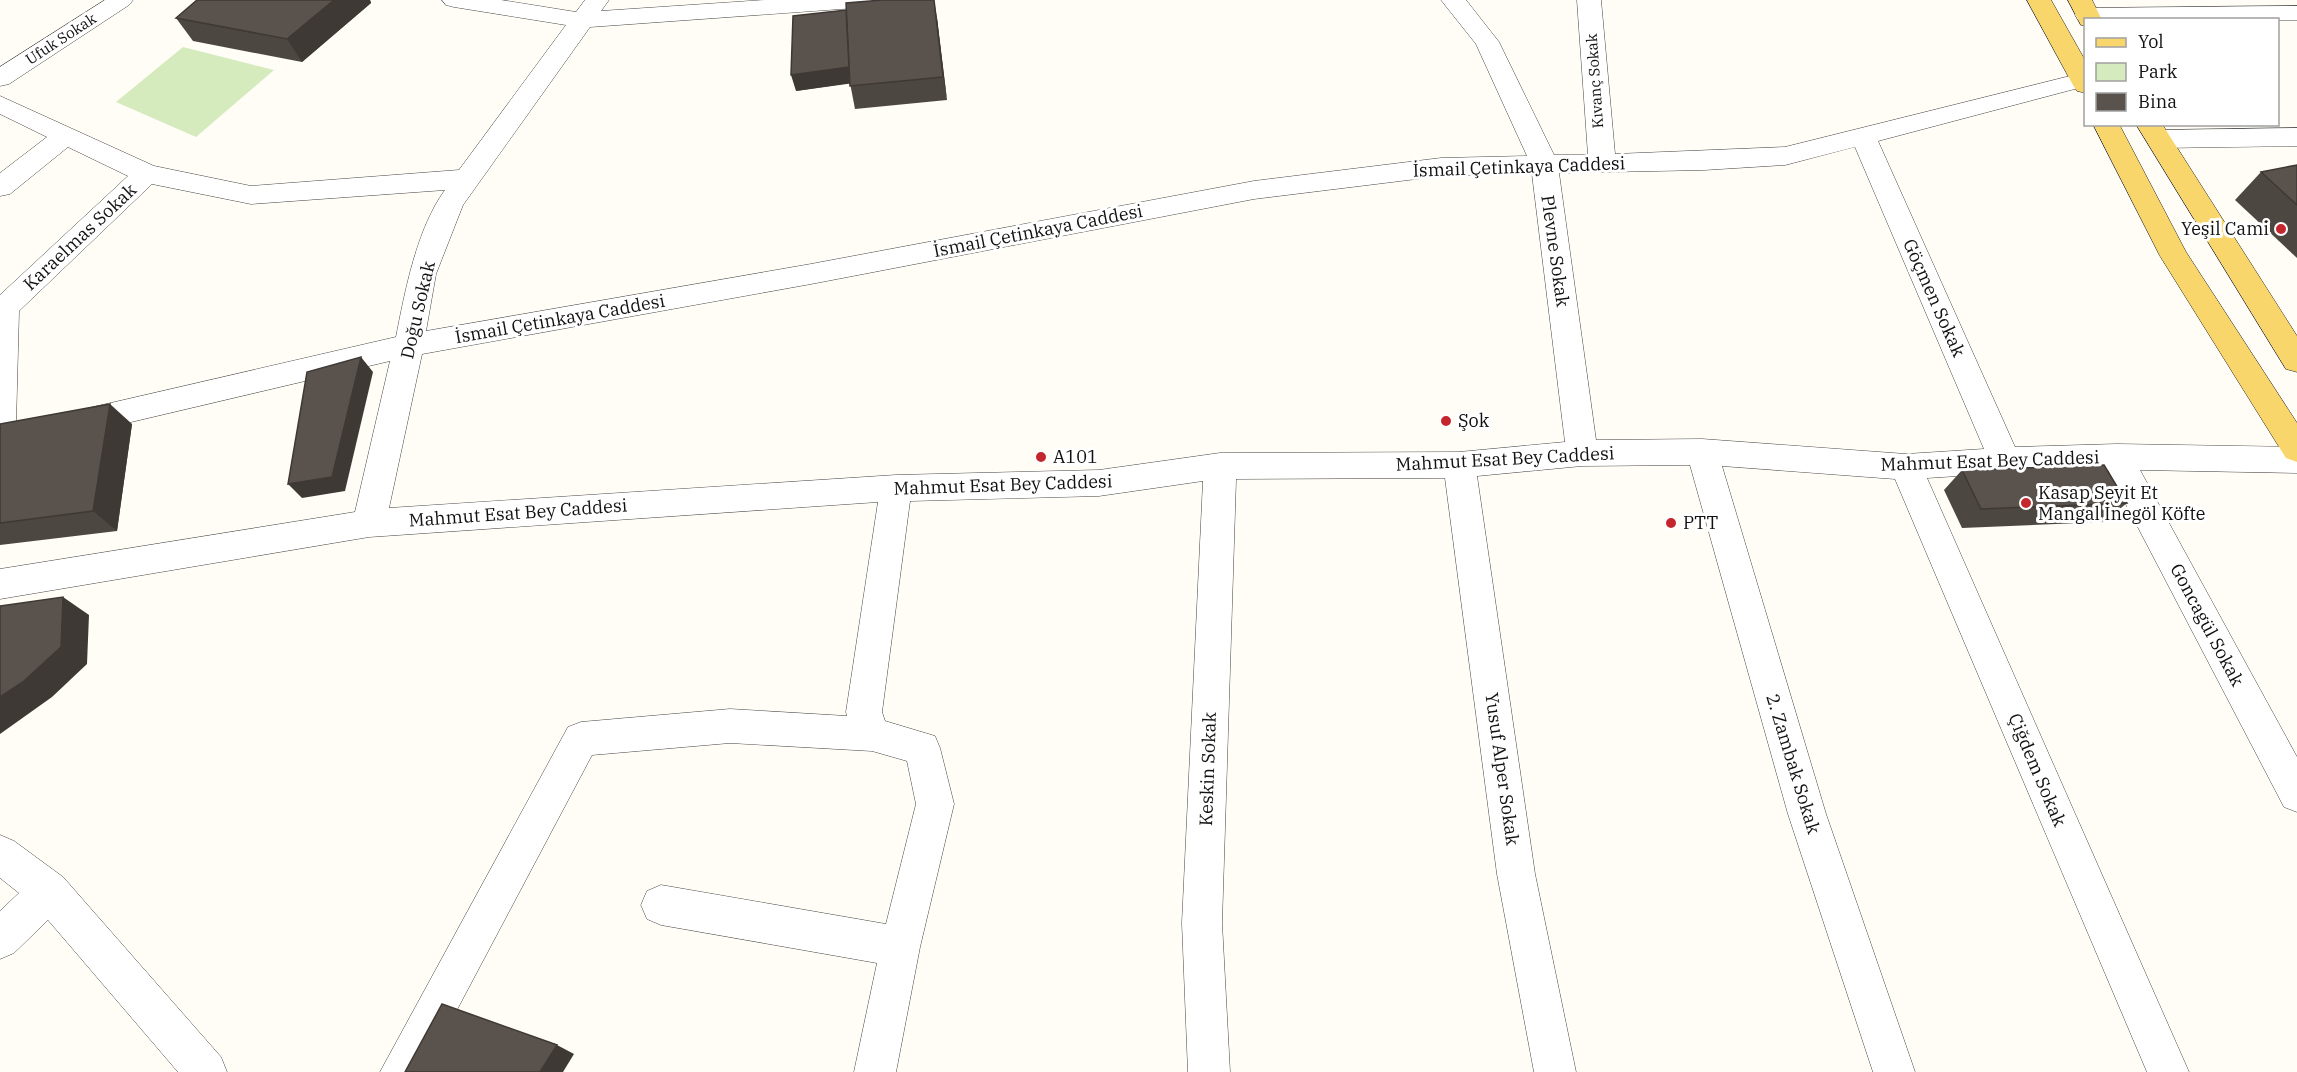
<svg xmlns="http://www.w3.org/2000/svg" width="2297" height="1072" font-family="'IBM Plex Serif',serif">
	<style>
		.green { fill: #d5ebbd }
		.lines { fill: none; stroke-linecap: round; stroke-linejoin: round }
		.minor-casing { stroke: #444; stroke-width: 1 }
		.major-casing { stroke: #222; stroke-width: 1 }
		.minor { fill: #fff; fill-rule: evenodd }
		.major { fill: #f9d66b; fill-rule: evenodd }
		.wall { fill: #4d4742 }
		.shaded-wall { fill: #3f3936 }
		.building { fill: #5a524d; stroke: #3f3936; stroke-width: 1.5 }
		.poi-dot { fill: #c4262e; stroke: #fff; stroke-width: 2 }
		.labels { text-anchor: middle; stroke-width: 6; stroke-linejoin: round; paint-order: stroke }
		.far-street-label { font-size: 15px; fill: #111; stroke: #fff }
		.street-label { font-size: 18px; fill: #111; stroke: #fff }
		.poi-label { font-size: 18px; fill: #111; stroke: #fff; text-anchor: start }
	</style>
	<rect width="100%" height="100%" fill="#fffdf5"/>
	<polygon class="green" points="183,47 274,70 196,137 116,102"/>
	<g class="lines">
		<g class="minor-casing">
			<g id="minor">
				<polygon points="105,0 133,0 129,5 9,84 0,86 0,67"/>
				<path d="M442,0H501L576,12L585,0H609L601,11L765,0H881L877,5L869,7L590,27L463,205L436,274L426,331L811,264L1254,181L1441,158L1527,156L1476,44L1441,0H1466L1499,42L1554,155H1588L1577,0H1601L1615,154L1785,147L2086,72V86L1878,141L2015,447L2117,444L2297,447V473L2140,470L2297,757V812L2284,807L2108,470L2005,473L1927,478L2189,1072H2147L1895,479L1722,466L1826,814L1915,1072H1873L1788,814L1690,465L1582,466L1477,476L1535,874L1576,1072H1534L1497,874L1445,478L1236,479L1222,923L1230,1072H1188L1182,923L1203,481L1099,496L910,501L882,712L885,721L935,736L940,748L954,804L920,947L896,1072H854L877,963L661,925L647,919L641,905L647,891L661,885L886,924L916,804L907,761L872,751L730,743L592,755L424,1072H380L568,727L581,722L730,709L847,716L846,712L878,502L369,537L0,599V569L355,512L390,361L76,435L65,432L60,423L65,414L76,411L396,337C405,291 417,228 445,190L251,204L152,184L19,311L16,424L28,422L39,425L44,434L39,443L0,452V295L128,176L68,147L10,194L0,196V173L47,137L0,114V96L154,166L251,186L459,170L566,25L454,7L446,5ZM1855,147L1984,449L1906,454L1702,439L1596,440L1559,173L1704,170L1785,165ZM1532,174L1565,442L1459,452L1220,453L1099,470L896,475L389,508L422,354L811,284L1254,199L1441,176Z"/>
				<polygon points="2297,6 2297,20 2086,20 2086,22 2078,20 2075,15 2078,10 2087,8"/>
				<polygon points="2297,128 2297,146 2159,148 2150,145 2146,139 2150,133 2159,130"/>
				<polygon points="0,835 14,841 63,877 221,1057 227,1072 178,1072 48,920 14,953 0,959 0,911 19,893 0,878"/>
			</g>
		</g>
		<g class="major-casing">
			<g id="major">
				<polygon points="2027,0 2051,0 2086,62 2086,93 2077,91 2073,85"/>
				<polygon points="2068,0 2092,0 2102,20 2086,20 2086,26 2081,25"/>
				<polygon points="2093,124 2119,124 2186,252 2297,423 2297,462 2286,458 2160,256"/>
				<polygon points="2136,124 2162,124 2297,336 2297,372 2286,369"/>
			</g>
		</g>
		<use href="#minor" class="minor"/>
		<use href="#major" class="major"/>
	</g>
	<g class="wall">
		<polygon points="197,0 370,0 371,3 302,62 193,41 176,18"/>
		<polygon points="937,18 947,100 855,109 850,83 796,91"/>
		<polygon points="2297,165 2297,258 2235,200 2261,172"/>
		<polygon points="0,424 132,424 117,531 0,545"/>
		<polygon points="1962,470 2127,503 2104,522 1962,528 1944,490"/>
	</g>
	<g class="shaded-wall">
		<polygon points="334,0 370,0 371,3 302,62 287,39"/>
		<polygon points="934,0 937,18 947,100 943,77"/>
		<polygon points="848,10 854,83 796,91 791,75"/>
		<polygon points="361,357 373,372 345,491 302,498 288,484"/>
		<polygon points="110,404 132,424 117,531 93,511"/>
		<polygon points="63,597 89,615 87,664 52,697 0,734 0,697"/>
		<polygon points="557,1045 574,1054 563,1072 540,1072"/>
	</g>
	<g class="building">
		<polygon points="197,0 334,0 287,39 176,18"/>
		<polygon points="882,0 934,0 943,77 850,86 846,3"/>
		<polygon points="846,10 849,67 791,75 793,16"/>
		<polygon points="2297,165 2297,205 2261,172"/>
		<polygon points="361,357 332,477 288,484 307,372"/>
		<polygon points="110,404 93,511 0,523 0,424"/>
		<polygon points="2104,465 2127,503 1981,509 1962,470"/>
		<polygon points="63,597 61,647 24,681 0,697 0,606"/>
		<polygon points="442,1004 557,1045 540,1072 405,1072"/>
	</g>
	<g class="poi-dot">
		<circle cx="2281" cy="229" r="6"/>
		<circle cx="1446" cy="421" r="6"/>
		<circle cx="1041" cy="457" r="6"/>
		<circle cx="2026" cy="503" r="6"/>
		<circle cx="1671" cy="523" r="6"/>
	</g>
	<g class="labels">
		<g class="far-street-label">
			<text transform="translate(61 39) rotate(-33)" y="5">Ufuk Sokak</text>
			<text transform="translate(1595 81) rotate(-94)" y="5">Kıvanç Sokak</text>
		</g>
		<g class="street-label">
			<text transform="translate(1519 167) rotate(-2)" y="6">İsmail Çetinkaya Caddesi</text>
			<text transform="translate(1038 231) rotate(-11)" y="6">İsmail Çetinkaya Caddesi</text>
			<text transform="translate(80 237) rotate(-43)" y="6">Karaelmas Sokak</text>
			<text transform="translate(1555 251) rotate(82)" y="6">Plevne Sokak</text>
			<text transform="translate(1934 298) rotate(66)" y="6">Göçmen Sokak</text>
			<text transform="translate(418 310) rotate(-77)" y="6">Doğu Sokak</text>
			<text transform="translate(560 319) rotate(-10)" y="6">İsmail Çetinkaya Caddesi</text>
			<text transform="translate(1505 459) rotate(-3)" y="6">Mahmut Esat Bey Caddesi</text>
			<text transform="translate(1990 461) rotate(-2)" y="6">Mahmut Esat Bey Caddesi</text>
			<text transform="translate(1003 485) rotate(-2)" y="6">Mahmut Esat Bey Caddesi</text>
			<text transform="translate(518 513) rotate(-4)" y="6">Mahmut Esat Bey Caddesi</text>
			<text transform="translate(2207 625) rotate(62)" y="6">Goncagül Sokak</text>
			<text transform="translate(1793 764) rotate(73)" y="6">2. Zambak Sokak</text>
			<text transform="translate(1208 769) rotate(-88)" y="6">Keskin Sokak</text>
			<text transform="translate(1502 769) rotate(82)" y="6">Yusuf Alper Sokak</text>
			<text transform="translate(2037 770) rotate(67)" y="6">Çiğdem Sokak</text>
		</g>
		<g class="poi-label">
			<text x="2269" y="235" text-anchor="end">Yeşil Cami</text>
			<text x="1458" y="427">Şok</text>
			<text x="1053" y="463">A101</text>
			<text x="2038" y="499">Kasap Seyit Et<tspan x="2038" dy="21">Mangal İnegöl Köfte</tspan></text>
			<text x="1683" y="529">PTT</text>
		</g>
	</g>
	<rect x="2084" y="18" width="195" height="108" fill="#ffffff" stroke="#a0a0a0" stroke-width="1.5"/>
	<rect x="2096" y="38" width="30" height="9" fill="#f9d66b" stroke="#a0a0a0" stroke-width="1.5"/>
	<text x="2138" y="48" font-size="18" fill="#111111">Yol</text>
	<rect x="2096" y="63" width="30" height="18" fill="#d5ebbd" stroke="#a0a0a0" stroke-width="1.5"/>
	<text x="2138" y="78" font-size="18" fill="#111111">Park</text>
	<rect x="2096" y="93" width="30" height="18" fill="#5a524d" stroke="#a0a0a0" stroke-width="1.5"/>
	<text x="2138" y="108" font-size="18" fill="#111111">Bina</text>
</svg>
